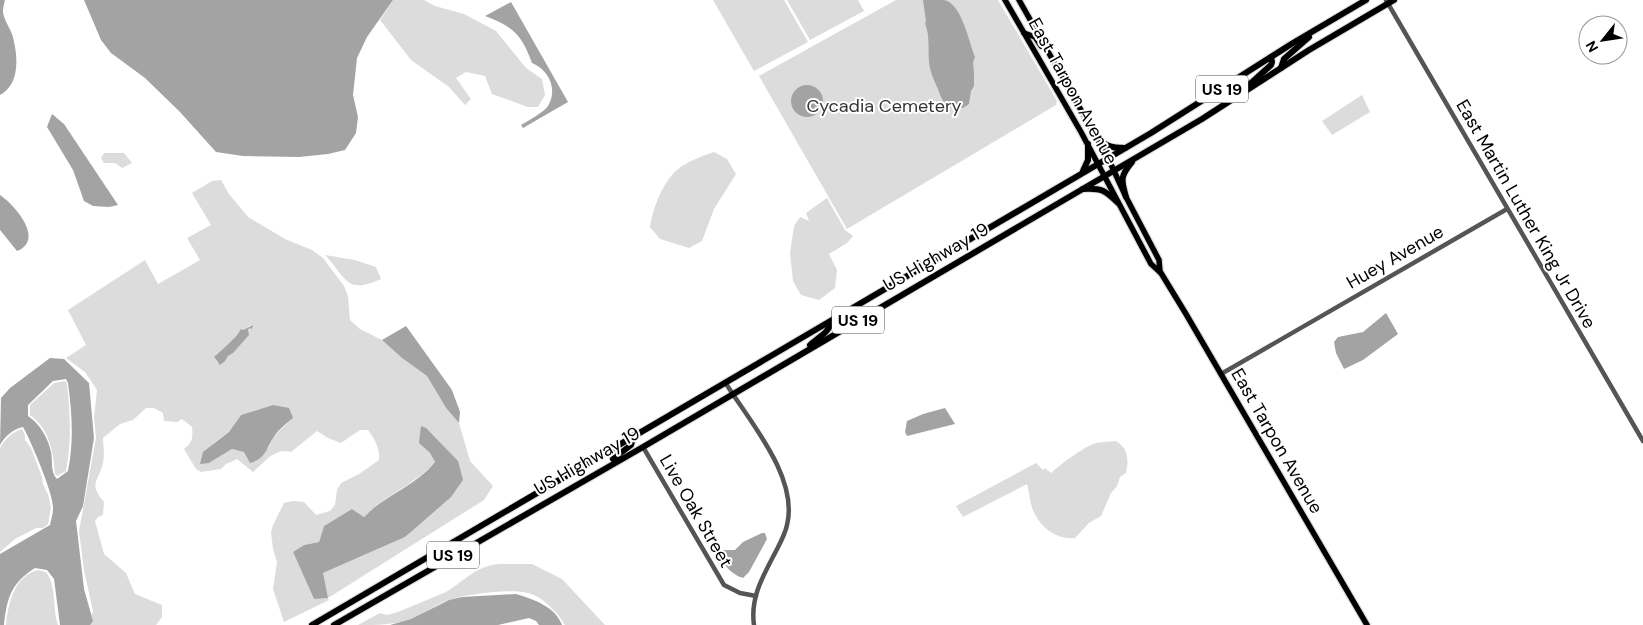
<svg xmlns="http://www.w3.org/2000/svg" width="1643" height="625" font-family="'DM Sans',sans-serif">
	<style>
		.green { fill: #dcdcdc; fill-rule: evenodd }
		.water { fill: #a3a3a3; fill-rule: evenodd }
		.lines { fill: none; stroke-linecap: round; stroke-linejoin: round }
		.major-casing { stroke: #dbdbdb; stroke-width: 8 }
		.highway-casing { stroke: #dbdbdb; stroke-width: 8 }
		.minor { stroke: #555; stroke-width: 4.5 }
		.major { stroke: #000; stroke-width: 5.5 }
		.highway { stroke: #000; stroke-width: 6 }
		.labels { text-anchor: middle; stroke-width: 4; stroke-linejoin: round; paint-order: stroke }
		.shield { fill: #fff; stroke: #4c4c4c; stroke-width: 1 }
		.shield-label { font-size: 16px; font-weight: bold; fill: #000 }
		.street-label { font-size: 18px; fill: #000; stroke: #fff }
		.park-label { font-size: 18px; fill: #333; stroke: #fff }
	</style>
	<rect width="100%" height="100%" fill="#fff"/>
	<g class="green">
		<polygon points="393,0 424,0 435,6 464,14 496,31 526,68 542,79 545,95 538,107 528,107 492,94 485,76 466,72 456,78 471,99 465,105 449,87 411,60 380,20"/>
		<polygon points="713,0 784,0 808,42 754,71"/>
		<polygon points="787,0 858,0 864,11 810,40"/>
		<polygon points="896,0 998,0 1057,101 1056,105 847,229 759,76"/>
		<polygon points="1362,95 1370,112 1332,135 1322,121"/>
		<path d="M714,152L727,159L736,174L714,209L702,241L689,248L660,239L650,227C653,207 664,178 682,166C692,160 702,156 714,152Z"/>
		<polygon points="104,153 124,153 132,163 122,168 115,163 104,163 101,158"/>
		<path d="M221,180L229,194L248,217L285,239L312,250L323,258L344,286L348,296L350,320L360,329L382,340L402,358L427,376L446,408L459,423L470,461L493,486L484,500L328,598L329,600L284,622L273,589L277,562L273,549L271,532L273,525L284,503L293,501L304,502L316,515L330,511L335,505L337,490L341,483L359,474L379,460C380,449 375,439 368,430H360L341,443L328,438L317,431L291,452C275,447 265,462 253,472L237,459L226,464L221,469L201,472L196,469L184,449C193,442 193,438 192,427L182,419L177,422L164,421L163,413L154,408H146L133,420L120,424L103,438C103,445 105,455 103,462C100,480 87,483 104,502L103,515L98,517L95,521L104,554L126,573L135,594L162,605V617L156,625H89L93,611L84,570L79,531L96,438L94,417L97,390L85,372L66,358L86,345L68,310L145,260L158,284L200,260L187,238L211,225L192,193L212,181ZM251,325L247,333L248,335C239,345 231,358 217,362L214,357L224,350L238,333ZM273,405L293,418L273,437L269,447L244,452L232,449L209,463L214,443L229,432L241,415ZM419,443L463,480L405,537L323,573L314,599L293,552L304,545L319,542L324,526L352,509L364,517C384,495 415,485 435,462L430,453Z"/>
		<polygon points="827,198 845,230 853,236 847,243 829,254 837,270 835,288 819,300 801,295 793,281 790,253 794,226 800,217 809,221 806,213"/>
		<path d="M325,255L355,260L376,267L381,279C345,295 347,278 325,255Z"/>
		<path d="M65,381L67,383C70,413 72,441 66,471L57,476L55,474C53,452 50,429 30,415V405L54,383Z"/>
		<path d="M22,429L25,435V440L31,448L42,477L43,484L48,494L51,508L48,524L43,528H36L15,539L0,552V448C5,439 12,432 22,429Z"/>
		<path d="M1116,441C1128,448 1129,460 1126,473L1120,477L1117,486L1111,493L1101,516L1089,523L1075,538C1055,540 1039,526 1032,508C1030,501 1029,491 1027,484L963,517L956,506L1036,463L1043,470L1045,468L1051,473C1061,464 1083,447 1096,443C1101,442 1109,442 1116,441Z"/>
		<path d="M500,564H532L562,579L605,625H565C558,613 542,596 528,593C512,588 465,594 449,600C436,604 424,614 411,619C394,625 377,625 358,625L380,613L387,615L398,612L446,592C466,580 475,566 500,564Z"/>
		<path d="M38,570L46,572C57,587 52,607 58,625H6C8,604 14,576 38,570Z"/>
	</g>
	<g class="water">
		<path d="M0,0H5C4,4 3,8 3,12C4,19 9,27 12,34C18,54 21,84 0,95Z"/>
		<polygon points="84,0 393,0 367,37 357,58 353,95 358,117 356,133 345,150 328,154 299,157 243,156 216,152 180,112 145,78 111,53 101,40"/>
		<path d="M923,0C930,0 937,0 944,0C962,3 969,43 975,57L973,62L974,73V86L971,91L969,104L963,108C946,108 943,104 938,89C934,80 930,72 929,62C928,49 930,36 925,23L926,21Z"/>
		<path d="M511,2L568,102L523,128L521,125C528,121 544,112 548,106C558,89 549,70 532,63C522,35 514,27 485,16Z"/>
		<circle cx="807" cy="101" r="16"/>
		<polygon points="52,114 64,124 118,205 109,207 93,206 84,201 73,170 47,127"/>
		<path d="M0,195C15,205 45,240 17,251L0,230Z"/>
		<polygon points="1386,313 1398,334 1363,360 1344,369 1336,353 1334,342 1338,337 1363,332"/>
		<path d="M253,325L252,329L250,328L248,330L249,335L233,353L228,356L225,361L220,365L214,357C221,351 237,337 241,329L243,330Z"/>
		<polygon points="406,326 452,390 460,412 459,423 446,408 427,376 402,358 382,340"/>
		<path d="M50,358L64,359L89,383L94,438L83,506L76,521L84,589L93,621L90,625H60L54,579L47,570L35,568C11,583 7,598 4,625H0V554L50,525C51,520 53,514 53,509C54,495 31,441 23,427C13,429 5,436 0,445L1,398L10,388ZM66,379L68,383C72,413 74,441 68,471L57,479C50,472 53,461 51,452C48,438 40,424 28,416V405L53,381Z"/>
		<path d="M273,405L289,408L293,418C286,424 278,430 273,438C265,451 266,458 250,463L244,452L232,449L209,463L200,464L203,452L229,432L241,415Z"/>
		<polygon points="945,408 955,424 907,436 905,432 907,421 923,414"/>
		<path d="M421,426L426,428L458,461L463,480L451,497L405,537L323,573L328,598L314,599L293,552L304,545L319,542L324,526L352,509L364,517C385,495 416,486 435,462L430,453L419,443Z"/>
		<path d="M762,533H765L767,539L749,572L743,578C731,574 720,563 721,550H735L743,542Z"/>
		<path d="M516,594C533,599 556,607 562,625H539L536,621L529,618L498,625H390L411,619L449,600L462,597Z"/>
	</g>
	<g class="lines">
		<g class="major-casing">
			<g id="major">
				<polyline points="1005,0 1081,132 1151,264 1161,273 1186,314 1367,625"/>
				<polyline points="1019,0 1108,158 1126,197 1159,260 1160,272"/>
				<polyline points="1024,33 1035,37 1041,46"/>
			</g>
		</g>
		<g class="highway-casing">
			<g id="highway">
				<polyline points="1281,68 1284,59 1309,37"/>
				<polyline points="1250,84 1271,65 1272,62 1271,57"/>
				<path d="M1094,135C1104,146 1111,148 1125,148"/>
				<polyline points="1083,171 1088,160 1088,144"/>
				<path d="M1083,189C1102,188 1105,190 1118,203"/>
				<path d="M1126,197C1121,180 1120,176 1132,162"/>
				<polyline points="837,332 844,320 859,309"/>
				<path d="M810,345C817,338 829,333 831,322"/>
				<polyline points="613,459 631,445 634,435"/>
				<polyline points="312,625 1151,133 1293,43 1366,0"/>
				<polyline points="334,625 643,447 1202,119 1309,50 1394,0"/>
			</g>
		</g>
		<g class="minor">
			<polyline points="1386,0 1643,441"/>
			<polyline points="1221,374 1507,209"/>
			<path d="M725,382C749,421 799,477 787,525C785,535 779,545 775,553C763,576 750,598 754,625"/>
			<polyline points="643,447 724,585 740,593 756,596"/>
		</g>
		<use href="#major" class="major"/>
		<use href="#highway" class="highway"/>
	</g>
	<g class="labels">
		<g class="shield">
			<rect x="1196" y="75.5" width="52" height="27" rx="4"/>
			<rect x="832" y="306.5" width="52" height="27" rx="4"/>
			<rect x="427" y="541.5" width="52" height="27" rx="4"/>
		</g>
		<g class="shield-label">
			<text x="1222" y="95">US 19</text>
			<text x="858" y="326">US 19</text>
			<text x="453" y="561">US 19</text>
		</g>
		<g class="street-label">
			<text transform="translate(1073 91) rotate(61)" y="6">East Tarpon Avenue</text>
			<text transform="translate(1526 214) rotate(60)" y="6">East Martin Luther King Jr Drive</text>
			<text transform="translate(936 257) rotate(-30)" y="6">US Highway 19</text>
			<text transform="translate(1395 257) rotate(-30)" y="6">Huey Avenue</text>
			<text transform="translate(1277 441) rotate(60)" y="6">East Tarpon Avenue</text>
			<text transform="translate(587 461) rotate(-30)" y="6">US Highway 19</text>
			<text transform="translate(696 511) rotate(60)" y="6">Live Oak Street</text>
		</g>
		<g class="park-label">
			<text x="884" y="112">Cycadia Cemetery</text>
		</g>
	</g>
	<g transform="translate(1603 40) rotate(240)"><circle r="24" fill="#ffffff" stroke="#999999"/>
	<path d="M0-4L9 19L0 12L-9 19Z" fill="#000000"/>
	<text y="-8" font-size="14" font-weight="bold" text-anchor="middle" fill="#000000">N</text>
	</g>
</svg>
